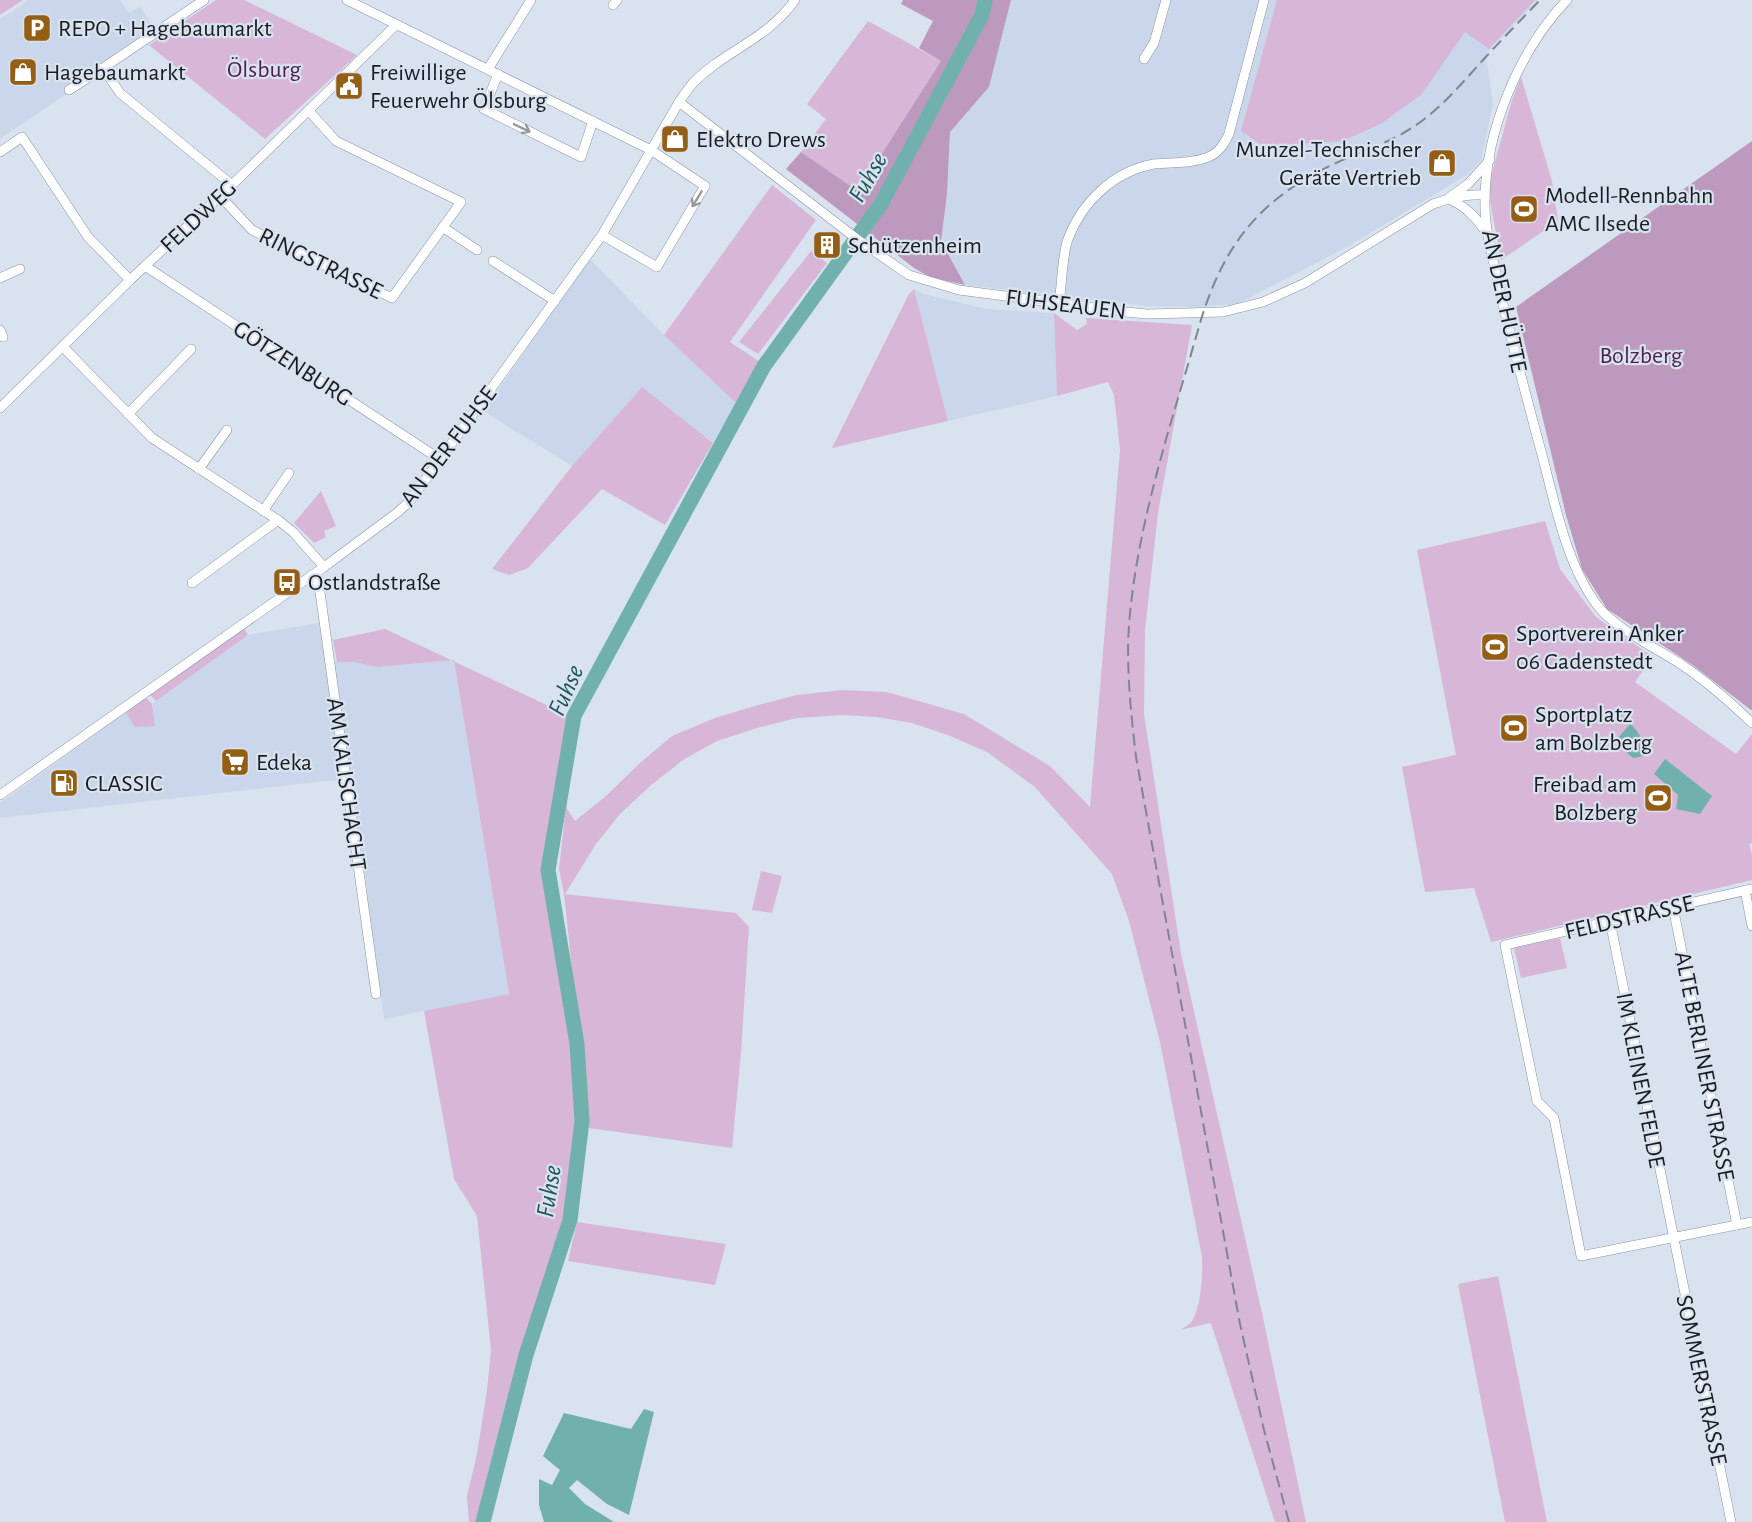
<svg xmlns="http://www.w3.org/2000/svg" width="1752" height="1522" font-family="'Alegreya Sans',sans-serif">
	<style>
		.built { fill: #cad7eb }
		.green { fill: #d8b6d7 }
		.forest { fill: #bd99bd }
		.water { fill: #71b1ad }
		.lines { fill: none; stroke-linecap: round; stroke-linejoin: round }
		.river { stroke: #71b1ad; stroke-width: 15 }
		.minor-casing { stroke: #8b93a0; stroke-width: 10 }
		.minor { stroke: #fff; stroke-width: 9 }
		.rail { stroke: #7f868f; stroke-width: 2; stroke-dasharray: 12 6; stroke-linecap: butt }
		.oneway { stroke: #98999b }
		.labels { text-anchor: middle; stroke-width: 4.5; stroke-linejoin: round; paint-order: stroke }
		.poi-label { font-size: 24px; fill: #191c21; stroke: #d9e2ef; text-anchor: start }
		.park-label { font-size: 24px; fill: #4c1f4d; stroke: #d9e2ef }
		.street-label { font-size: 24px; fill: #191c21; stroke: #d9e2ef }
		.water-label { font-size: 26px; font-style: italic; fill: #1f5653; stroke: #d9e2ef }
	</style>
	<rect width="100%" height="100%" fill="#d9e2ef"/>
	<g class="built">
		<polygon points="29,0 120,0 129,13 140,7 157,32 0,139 0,19"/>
		<polygon points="1011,0 1538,0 1486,54 1493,104 1481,160 1467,175 1349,246 1237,304 1197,307 1145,306 965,285 941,241 947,194 950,132 989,87"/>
		<polygon points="590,259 664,335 736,403 713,443 642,387 572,466 483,411"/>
		<polygon points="914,289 924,294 986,309 1054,313 1057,396 948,421"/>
		<polygon points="319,623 325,662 353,662 378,667 454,660 509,994 384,1019 352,778 0,818 0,803 126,713 136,726 155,726 152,704 248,635"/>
	</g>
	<g class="green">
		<polygon points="0,0 23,0 0,15"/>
		<polygon points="216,0 244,0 357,55 265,139 149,45"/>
		<polygon points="1277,0 1535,0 1489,49 1465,32 1421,95 1382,123 1343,141 1263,146 1241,131"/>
		<polygon points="868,21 941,61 858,191 801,152 826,119 807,104"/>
		<polygon points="1521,77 1552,181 1558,221 1501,260 1489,196 1489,184 1512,100"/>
		<polygon points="772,185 816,220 730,342 760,362 736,403 664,335"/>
		<polygon points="811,251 827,263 758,354 739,342"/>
		<polygon points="914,289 948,421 832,448 909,294"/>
		<path d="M1054,313L1077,330L1087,324L1086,318L1192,325L1158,513L1145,630L1144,714L1181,954L1262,1313L1306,1522H1275L1211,1323L1180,1330C1184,1327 1190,1325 1192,1321C1201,1308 1203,1273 1202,1257L1160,1042L1129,921L1112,874L1035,787L987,752L948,735L912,723L877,717L842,715L797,718L757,728L717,741L683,760L650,786L620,814L596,844L565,894L736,913L749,927L741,1053L732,1148L589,1128L564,894L559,869L566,807L575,821L606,796L640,763L672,736L715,718L758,705L797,695L842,690L887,692L964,714L1050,766L1090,807L1120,450L1114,395L1108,382L1057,396Z"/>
		<polygon points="642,387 713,443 665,525 602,489 528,568 509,575 492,569 572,466"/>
		<polygon points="321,491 336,526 324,531 326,537 314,543 294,523"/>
		<polygon points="1545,521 1560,569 1596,617 1653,657 1635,682 1736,754 1752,734 1752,843 1749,844 1752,855 1752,880 1491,942 1474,888 1425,892 1402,767 1456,755 1417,550"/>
		<polygon points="244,628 248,635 156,701 150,695"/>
		<polygon points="385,629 570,716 545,869 572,1043 578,1115 565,1224 517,1365 478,1522 469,1522 467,1496 477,1454 487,1390 491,1350 477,1216 454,1179 424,1011 509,994 454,660 378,667 353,662 337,662 333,640"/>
		<polygon points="146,698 152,704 155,726 135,727 126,713"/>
		<polygon points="761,871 782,876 772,913 752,910"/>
		<polygon points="1560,938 1567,968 1521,978 1514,948"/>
		<polygon points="577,1222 726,1244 715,1285 568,1261"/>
		<polygon points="1498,1276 1547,1522 1505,1522 1458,1284"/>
	</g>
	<g class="forest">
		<polygon points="903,0 1011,0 989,87 950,132 947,194 941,241 965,285 930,277 914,268 786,169 801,152 858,191 941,61 919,48 933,21 901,4"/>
		<polygon points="1752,141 1752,710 1751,710 1694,666 1607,609 1582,569 1566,515 1516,307"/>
	</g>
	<g class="water">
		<path d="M1630,724C1639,731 1641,740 1649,747L1650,755L1633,758L1620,747L1622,740L1619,737Z"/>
		<polygon points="1665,759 1712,796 1700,814 1676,809 1678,795 1654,774"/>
		<polygon points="644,1409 654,1412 629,1515 607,1504 577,1480 569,1488 585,1504 614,1522 544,1522 539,1505 539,1479 552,1485 560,1470 543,1456 564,1413 631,1429"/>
	</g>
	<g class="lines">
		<polyline class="river" points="483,1522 526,1355 570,1220 582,1121 577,1044 548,870 574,716 764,366 881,204 982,15 985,0"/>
		<g class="minor-casing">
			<g id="minor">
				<polyline points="204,0 103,68 120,93 232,185"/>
				<polyline points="347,0 651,150 705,186 657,267 602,235"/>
				<path d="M1567,0C1519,50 1485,132 1485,201C1484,225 1491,250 1496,273C1508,329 1523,384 1538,440C1553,493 1564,561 1597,605C1614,628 1658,649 1682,665C1708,682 1730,702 1752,723"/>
				<polyline points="613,5 617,0"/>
				<polyline points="1144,59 1154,43 1166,0"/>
				<polyline points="488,69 531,0"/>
				<polyline points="498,74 484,109 581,157 593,121"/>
				<polyline points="69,90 103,68"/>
				<path d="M679,102L861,242L909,275L959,290L1126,312L1147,314L1223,312L1263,302L1305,283L1433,204C1450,198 1467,194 1485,195"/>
				<polyline points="0,152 22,137 88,237 130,280"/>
				<polyline points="220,196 252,230 392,298 461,202 336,141 309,111"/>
				<polyline points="1450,197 1468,184 1490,160"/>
				<path d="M1449,199C1467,207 1476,218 1487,233"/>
				<polyline points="444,228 477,250"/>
				<polyline points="493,261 555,301"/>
				<polyline points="145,266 441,460"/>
				<polyline points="0,278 20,269"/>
				<path d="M1059,303C1062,285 1062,255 1068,239C1082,202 1114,171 1154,164C1171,162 1192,164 1208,157C1219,153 1224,144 1229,134L1264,0"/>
				<polyline points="0,330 3,337"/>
				<polyline points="63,347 152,438 278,520 293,532 324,567"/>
				<polyline points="0,408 130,280 232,185 396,25"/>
				<polyline points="128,414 191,349"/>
				<polyline points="199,469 227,430"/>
				<polyline points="263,511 289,473"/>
				<polyline points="312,575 319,585 376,994"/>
				<polyline points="192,583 278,520"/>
				<path d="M0,795L324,567L398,512L410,501L602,235L679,102C683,96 688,89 693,83C724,51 768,39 795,0"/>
				<polyline points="1752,889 1505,945 1537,1101 1554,1118 1581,1256 1752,1222"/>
				<polyline points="1745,890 1752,926"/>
				<polyline points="1673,907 1737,1225"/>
				<polyline points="1610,921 1731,1522"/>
			</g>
		</g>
		<use href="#minor" class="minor"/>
		<path class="rail" d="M1289,1522L1264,1430L1240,1324L1136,757C1131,713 1126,669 1129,625C1137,522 1172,422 1200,323C1224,243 1261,198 1336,163C1364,150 1393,142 1419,123C1443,106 1463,82 1483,60C1502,39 1521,20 1540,0"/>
	</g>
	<defs><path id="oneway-shaft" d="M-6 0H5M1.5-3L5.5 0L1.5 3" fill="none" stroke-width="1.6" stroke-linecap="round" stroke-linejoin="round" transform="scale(1.5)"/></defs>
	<g class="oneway">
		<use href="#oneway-shaft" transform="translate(522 128) rotate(26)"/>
		<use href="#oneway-shaft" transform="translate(697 199) rotate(121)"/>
	</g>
	<defs>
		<g id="parking-square" transform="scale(1.5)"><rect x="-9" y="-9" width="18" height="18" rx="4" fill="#945e15" stroke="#d9e2ef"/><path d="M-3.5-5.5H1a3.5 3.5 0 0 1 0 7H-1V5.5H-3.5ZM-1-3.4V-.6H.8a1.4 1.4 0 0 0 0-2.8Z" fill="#fff"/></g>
		<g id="shop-square" transform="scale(1.5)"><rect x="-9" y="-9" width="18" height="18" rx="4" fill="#945e15" stroke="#d9e2ef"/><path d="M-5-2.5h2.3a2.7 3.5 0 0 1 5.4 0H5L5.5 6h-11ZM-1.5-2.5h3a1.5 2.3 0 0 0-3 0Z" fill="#fff"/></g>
		<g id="civic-square" transform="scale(1.5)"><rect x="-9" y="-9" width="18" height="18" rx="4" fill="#945e15" stroke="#d9e2ef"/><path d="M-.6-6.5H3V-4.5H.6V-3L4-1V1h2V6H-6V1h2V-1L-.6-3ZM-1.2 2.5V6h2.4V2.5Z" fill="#fff"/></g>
		<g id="stadium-square" transform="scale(1.5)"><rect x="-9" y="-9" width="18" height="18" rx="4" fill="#945e15" stroke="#d9e2ef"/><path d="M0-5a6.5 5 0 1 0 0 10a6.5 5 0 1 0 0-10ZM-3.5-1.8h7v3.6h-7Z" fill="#fff"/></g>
		<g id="building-square" transform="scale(1.5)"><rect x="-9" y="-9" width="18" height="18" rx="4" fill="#945e15" stroke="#d9e2ef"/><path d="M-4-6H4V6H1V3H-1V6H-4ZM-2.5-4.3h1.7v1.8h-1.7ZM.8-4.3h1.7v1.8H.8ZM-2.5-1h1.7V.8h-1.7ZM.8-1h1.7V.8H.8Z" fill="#fff"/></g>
		<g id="bus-square" transform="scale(1.5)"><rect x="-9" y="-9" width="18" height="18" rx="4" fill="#945e15" stroke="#d9e2ef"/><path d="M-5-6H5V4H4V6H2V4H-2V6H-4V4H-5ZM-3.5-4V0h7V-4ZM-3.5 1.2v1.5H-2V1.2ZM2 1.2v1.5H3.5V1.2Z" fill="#fff"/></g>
		<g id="supermarket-square" transform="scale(1.5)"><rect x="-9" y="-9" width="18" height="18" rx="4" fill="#945e15" stroke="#d9e2ef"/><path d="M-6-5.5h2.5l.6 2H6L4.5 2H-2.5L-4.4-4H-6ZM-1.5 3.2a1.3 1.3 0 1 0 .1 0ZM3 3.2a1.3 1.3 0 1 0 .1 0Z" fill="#fff"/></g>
		<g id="fuel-square" transform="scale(1.5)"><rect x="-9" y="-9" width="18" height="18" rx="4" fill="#945e15" stroke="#d9e2ef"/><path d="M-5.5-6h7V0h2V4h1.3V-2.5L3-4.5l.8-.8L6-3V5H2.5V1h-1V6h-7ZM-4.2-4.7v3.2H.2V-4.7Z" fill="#fff"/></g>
	</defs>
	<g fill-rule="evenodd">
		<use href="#parking-square" x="37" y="28"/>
		<use href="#shop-square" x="23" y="72"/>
		<use href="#civic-square" x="349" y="86"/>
		<use href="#shop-square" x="675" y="139"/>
		<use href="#shop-square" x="1442" y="163"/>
		<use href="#stadium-square" x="1524" y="209"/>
		<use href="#building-square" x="827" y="245"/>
		<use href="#bus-square" x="287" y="582"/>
		<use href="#stadium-square" x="1495" y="647"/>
		<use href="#stadium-square" x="1514" y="728"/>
		<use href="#supermarket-square" x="235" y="762"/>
		<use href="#fuel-square" x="64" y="783"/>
		<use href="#stadium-square" x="1658" y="798"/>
	</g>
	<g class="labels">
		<g class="poi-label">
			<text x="58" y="36">REPO + Hagebaumarkt</text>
			<text x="44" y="80">Hagebaumarkt</text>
			<text x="370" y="80">Freiwillige<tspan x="370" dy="28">Feuerwehr Ölsburg</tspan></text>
			<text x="696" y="147">Elektro Drews</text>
			<text x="1421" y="157" text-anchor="end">Munzel-Technischer<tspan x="1421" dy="28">Geräte Vertrieb</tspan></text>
			<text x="1545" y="203">Modell-Rennbahn<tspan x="1545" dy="28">AMC Ilsede</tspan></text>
			<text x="848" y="253">Schützenheim</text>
			<text x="308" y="590">Ostlandstraße</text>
			<text x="1516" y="641">Sportverein Anker<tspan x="1516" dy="28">06 Gadenstedt</tspan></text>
			<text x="1535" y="722">Sportplatz<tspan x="1535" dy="28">am Bolzberg</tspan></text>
			<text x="256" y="770">Edeka</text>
			<text x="85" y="791">CLASSIC</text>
			<text x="1637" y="792" text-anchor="end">Freibad am<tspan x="1637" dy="28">Bolzberg</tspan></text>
		</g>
		<g class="park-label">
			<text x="264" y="77">Ölsburg</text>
			<text x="1641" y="363">Bolzberg</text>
		</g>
		<g class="street-label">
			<text transform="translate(198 216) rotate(-43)" y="8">FELDWEG</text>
			<text transform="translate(321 263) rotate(26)" y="8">RINGSTRASSE</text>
			<text transform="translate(1505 301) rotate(78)" y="8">AN DER HÜTTE</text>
			<text transform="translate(1066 304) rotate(7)" y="8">FUHSEAUEN</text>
			<text transform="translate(293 363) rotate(33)" y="8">GÖTZENBURG</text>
			<text transform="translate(448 446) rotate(-53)" y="8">AN DER FUHSE</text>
			<text transform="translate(347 784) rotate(82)" y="8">AM KALISCHACHT</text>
			<text transform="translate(1629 917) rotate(-13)" y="8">FELDSTRASSE</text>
			<text transform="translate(1705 1066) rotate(79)" y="8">ALTE BERLINER STRASSE</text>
			<text transform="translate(1641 1080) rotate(79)" y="8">IM KLEINEN FELDE</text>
			<text transform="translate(1702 1380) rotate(78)" y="8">SOMMERSTRASSE</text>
		</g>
		<g class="water-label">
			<text transform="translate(867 177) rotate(-60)" y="9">Fuhse</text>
			<text transform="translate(565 690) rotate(-66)" y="9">Fuhse</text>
			<text transform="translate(548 1191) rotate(-81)" y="9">Fuhse</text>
		</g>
	</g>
</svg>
